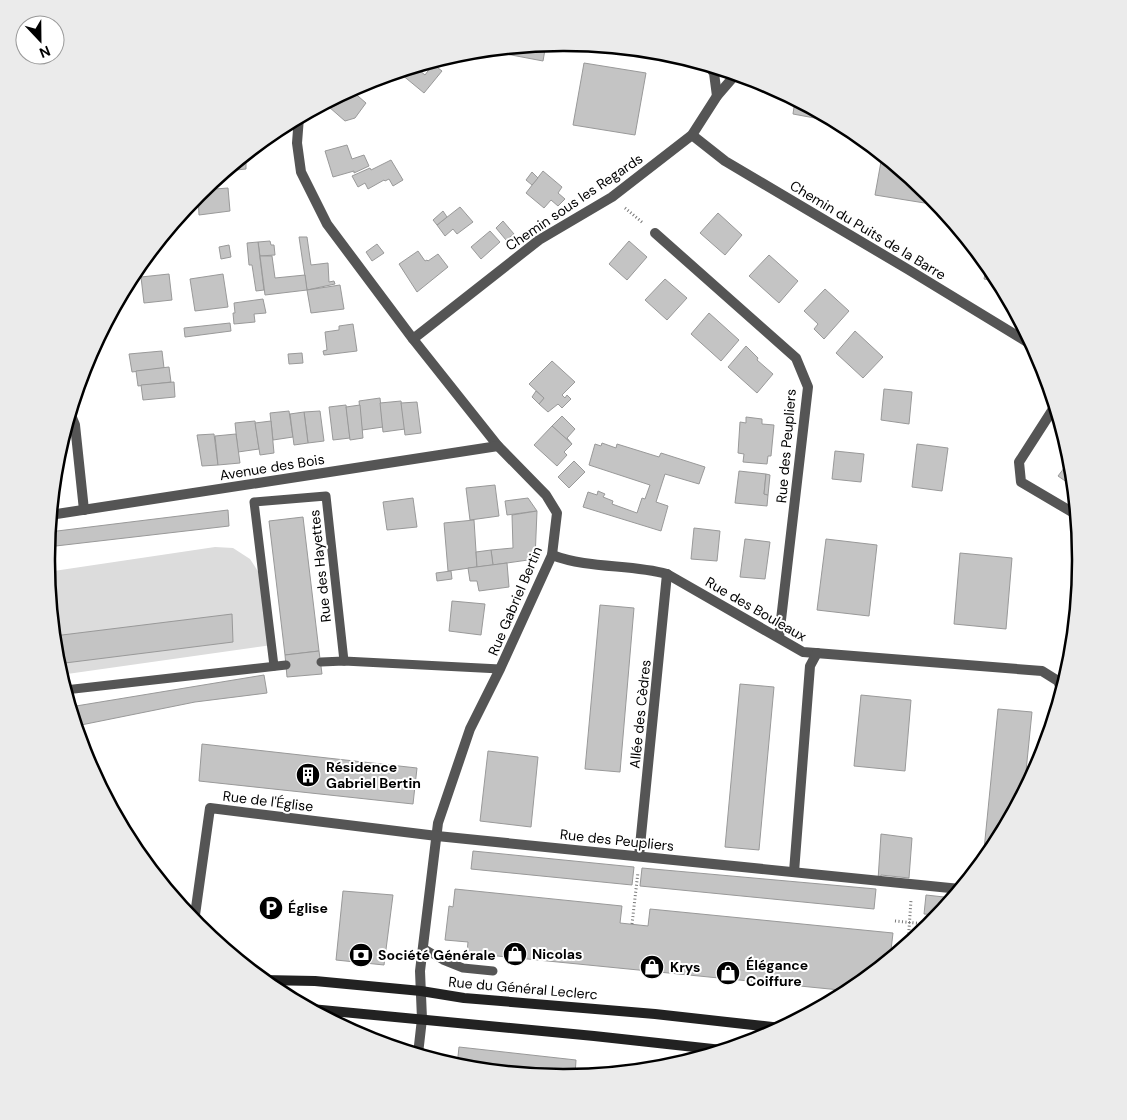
<svg xmlns="http://www.w3.org/2000/svg" width="1127" height="1120" font-family="'DM Sans',sans-serif">
	<style>
		.green { fill: #dcdcdc }
		.building { fill: #c4c4c4; stroke: #999 }
		.lines { fill: none; stroke-linecap: round; stroke-linejoin: round }
		.path { stroke: #777; stroke-width: 3; stroke-dasharray: 1 2.5; stroke-linecap: butt }
		.lane { stroke: #555; stroke-width: 9 }
		.street { stroke: #555; stroke-width: 10 }
		.secondary { stroke: #222; stroke-width: 10 }
		.labels { text-anchor: middle; stroke-width: 4; stroke-linejoin: round; paint-order: stroke }
		.street-label { font-size: 14px; fill: #000; stroke: #fff }
		.poi-label { font-size: 14px; font-weight: bold; fill: #000; stroke: #fff; text-anchor: start }
		.rim { fill: none; stroke: #000; stroke-width: 2.5 }
	</style>
	<rect width="100%" height="100%" fill="#fff"/>
	<polygon class="green" points="215,547 233,548 250,559 263,579 272,645 60,675 56,661 47,572"/>
	<g class="building">
		<polygon points="546,44 543,61 485,50"/>
		<polygon points="584,63 646,73 635,135 573,125"/>
		<polygon points="424,64 419,70 425,75 433,64 442,71 424,93 401,74 397,79 391,74"/>
		<polygon points="351,90 366,103 355,118 345,121 329,107 333,102 331,100"/>
		<polygon points="795,100 836,122 793,114"/>
		<polygon points="347,145 352,159 364,155 369,166 354,173 354,171 333,177 325,151"/>
		<polygon points="246,154 246,169 226,171"/>
		<polygon points="882,156 930,194 937,205 875,195"/>
		<polygon points="391,160 403,180 393,186 389,179 385,181 384,180 368,189 365,183 358,187 352,176 370,168 371,170"/>
		<polygon points="543,171 562,187 558,193 565,199 558,206 551,200 544,208 526,193"/>
		<polygon points="532,172 538,178 532,185 526,180"/>
		<polygon points="228,188 230,211 199,215 198,194 202,190"/>
		<polygon points="460,207 473,222 457,234 453,229 445,236 437,225"/>
		<polygon points="443,211 447,217 437,225 433,220"/>
		<polygon points="718,213 742,235 725,255 700,233"/>
		<polygon points="503,221 514,234 506,240 496,228"/>
		<polygon points="490,231 500,242 481,259 471,247"/>
		<polygon points="299,237 307,237 311,265 328,263 329,282 334,281 335,284 307,290"/>
		<polygon points="270,241 271,245 274,245 275,255 260,256 258,242"/>
		<polygon points="629,241 647,257 627,280 609,264"/>
		<polygon points="258,242 264,290 256,291 252,265 249,265 247,243"/>
		<polygon points="377,244 384,253 372,261 366,252"/>
		<polygon points="229,245 231,257 221,259 219,247"/>
		<polygon points="418,251 425,261 427,260 428,261 438,254 448,267 417,292 399,264"/>
		<polygon points="769,255 798,281 779,303 749,276"/>
		<polygon points="260,256 272,256 275,278 305,275 307,290 265,295"/>
		<polygon points="987,264 994,273 999,282 984,279"/>
		<polygon points="169,274 172,300 144,303 141,277"/>
		<polygon points="223,274 228,307 195,311 190,279"/>
		<polygon points="665,279 687,298 667,320 645,300"/>
		<polygon points="340,285 344,309 311,313 307,290"/>
		<polygon points="825,289 849,311 824,339 814,329 818,324 804,311"/>
		<polygon points="263,299 266,313 254,314 255,322 234,324 233,313 235,313 234,303"/>
		<polygon points="709,313 739,340 721,361 691,334"/>
		<polygon points="230,323 231,331 185,337 184,328"/>
		<polygon points="353,324 357,351 324,355 323,351 327,350 325,332 339,330 339,326"/>
		<polygon points="855,331 883,357 863,378 836,353"/>
		<polygon points="746,346 758,358 757,360 773,374 757,393 728,367"/>
		<polygon points="162,351 164,368 132,372 129,354"/>
		<polygon points="302,353 303,363 289,364 288,354"/>
		<polygon points="552,361 575,382 562,395 565,398 567,395 571,399 562,408 558,404 548,412 539,404 544,398 529,384"/>
		<polygon points="169,367 171,382 138,386 136,371"/>
		<polygon points="174,382 175,397 143,400 141,385"/>
		<polygon points="884,389 912,392 909,424 881,420"/>
		<polygon points="536,391 544,398 539,404 532,397"/>
		<polygon points="380,398 383,427 362,430 359,401"/>
		<polygon points="401,401 405,429 383,432 380,403"/>
		<polygon points="417,402 421,433 405,435 401,403"/>
		<polygon points="346,405 350,438 333,440 329,407"/>
		<polygon points="360,405 363,438 350,440 346,407"/>
		<polygon points="289,411 293,437 273,440 270,413"/>
		<polygon points="320,411 324,441 308,443 304,412"/>
		<polygon points="304,412 308,443 294,445 290,414"/>
		<polygon points="562,416 575,429 567,438 572,444 552,426"/>
		<polygon points="746,417 762,419 762,424 774,425 771,456 768,456 767,464 743,462 744,454 738,453 740,422 746,423"/>
		<polygon points="255,421 259,449 238,452 235,423"/>
		<polygon points="271,421 274,453 260,455 255,423"/>
		<polygon points="552,426 572,444 564,452 567,455 557,466 534,445"/>
		<polygon points="214,434 218,465 202,466 197,435"/>
		<polygon points="236,434 240,463 218,465 215,436"/>
		<polygon points="602,443 616,448 617,444 659,457 661,453 705,467 699,484 665,474 656,502 668,506 661,531 583,507 588,492 597,495 598,491 605,494 603,497 613,501 612,504 637,513 642,498 645,499 650,485 589,465 595,444 601,446"/>
		<polygon points="917,444 948,448 942,491 912,487"/>
		<polygon points="835,451 864,454 861,482 832,479"/>
		<polygon points="1071,459 1074,487 1058,476"/>
		<polygon points="574,461 585,472 569,488 558,477"/>
		<polygon points="739,471 766,474 764,494 768,495 767,506 735,503"/>
		<polygon points="766,474 770,475 768,495 764,494"/>
		<polygon points="495,485 499,516 470,520 466,488"/>
		<polygon points="413,498 417,527 387,530 383,502"/>
		<polygon points="528,498 537,511 507,515 505,501"/>
		<polygon points="228,510 229,526 47,547 49,532"/>
		<polygon points="537,511 535,559 493,565 491,550 513,548 512,515"/>
		<polygon points="303,517 319,651 285,655 269,521"/>
		<polygon points="474,520 477,567 448,571 444,523"/>
		<polygon points="694,528 720,531 717,561 691,559"/>
		<polygon points="745,539 770,542 765,579 740,577"/>
		<polygon points="826,539 877,545 869,616 817,610"/>
		<polygon points="491,550 493,565 477,567 476,552"/>
		<polygon points="960,553 1012,558 1006,629 954,624"/>
		<polygon points="507,563 509,587 479,591 477,581 470,581 468,568"/>
		<polygon points="451,571 452,579 437,581 436,573"/>
		<polygon points="452,601 485,604 481,635 449,631"/>
		<polygon points="600,605 634,608 620,772 585,769"/>
		<polygon points="232,614 233,642 57,664 56,661 54,636"/>
		<polygon points="319,651 322,674 287,677 285,655"/>
		<polygon points="264,675 267,693 195,702 76,726 70,707"/>
		<polygon points="740,684 774,687 759,850 725,847"/>
		<polygon points="861,695 911,700 905,771 854,766"/>
		<polygon points="998,709 1032,712 1024,791 994,848 983,860"/>
		<polygon points="202,744 417,768 413,804 199,781"/>
		<polygon points="488,751 538,757 531,827 480,821"/>
		<polygon points="881,834 912,838 909,878 881,875 881,880 878,880"/>
		<polygon points="473,851 634,867 632,885 471,869"/>
		<polygon points="642,868 876,889 874,909 640,886"/>
		<polygon points="455,889 622,906 620,923 648,926 650,909 893,933 891,950 899,951 850,991 467,953 468,942 445,940 449,906 453,907"/>
		<polygon points="343,891 393,895 384,965 336,960"/>
		<polygon points="926,895 953,898 938,915 924,914"/>
		<polygon points="459,1047 576,1060 575,1076 564,1078 462,1067 457,1066"/>
	</g>
	<g class="lines">
		<g class="path">
			<polyline points="625,208 643,223"/>
			<polyline points="895,921 925,924"/>
			<polyline points="632,924 638,872"/>
			<polyline points="908,944 911,900"/>
			<polyline points="621,1070 632,1071"/>
		</g>
		<g class="lane">
			<polyline points="321,662 344,661 500,669"/>
			<polyline points="274,666 254,502 326,496 344,661"/>
			<polyline points="65,690 286,665"/>
			<polyline points="423,948 443,960 463,968 493,971"/>
		</g>
		<g class="street">
			<polyline points="709,66 714,73 717,96"/>
			<polyline points="299,117 297,143 301,172 327,224 413,339 498,446 546,495 557,513 552,555 500,669 470,729 438,823 420,971 422,1019 418,1054"/>
			<polyline points="692,135 725,161 909,270 1032,345"/>
			<polyline points="655,233 796,358 808,387 779,637"/>
			<polyline points="413,339 539,240 612,197 692,135 717,96 736,74"/>
			<polyline points="1055,406 1019,462 1021,482 1077,515"/>
			<polyline points="70,413 75,425 84,510"/>
			<polyline points="50,515 498,446"/>
			<path d="M552,555C589,569 630,564 667,574L803,652L1042,671L1058,681L1062,691"/>
			<polyline points="639,856 667,574"/>
			<polyline points="794,872 810,666 817,653"/>
			<polyline points="194,922 210,808 437,836 960,889"/>
		</g>
		<g class="secondary">
			<polyline points="263,980 315,981 421,991 464,998 655,1014 781,1028"/>
			<polyline points="311,1009 594,1036 722,1050"/>
		</g>
	</g>
	<defs>
		<g id="building-disc" transform="scale(1.25)"><circle r="9.5" fill="#000" stroke="#fff"/><path d="M-4-6H4V6H1V3H-1V6H-4ZM-2.5-4.3h1.7v1.8h-1.7ZM.8-4.3h1.7v1.8H.8ZM-2.5-1h1.7V.8h-1.7ZM.8-1h1.7V.8H.8Z" fill="#fff"/></g>
		<g id="parking-disc" transform="scale(1.25)"><circle r="9.5" fill="#000" stroke="#fff"/><path d="M-3.5-5.5H1a3.5 3.5 0 0 1 0 7H-1V5.5H-3.5ZM-1-3.4V-.6H.8a1.4 1.4 0 0 0 0-2.8Z" fill="#fff"/></g>
		<g id="shop-disc" transform="scale(1.25)"><circle r="9.5" fill="#000" stroke="#fff"/><path d="M-5-2.5h2.3a2.7 3.5 0 0 1 5.4 0H5L5.5 6h-11ZM-1.5-2.5h3a1.5 2.3 0 0 0-3 0Z" fill="#fff"/></g>
		<g id="bank-disc" transform="scale(1.25)"><circle r="9.5" fill="#000" stroke="#fff"/><path d="M-6-4H6V4H-6ZM0-2.3a2.3 2.3 0 1 0 0 4.6a2.3 2.3 0 1 0 0-4.6Z" fill="#fff"/></g>
	</defs>
	<g fill-rule="evenodd">
		<use href="#building-disc" x="308" y="775"/>
		<use href="#parking-disc" x="271" y="908"/>
		<use href="#shop-disc" x="515" y="954"/>
		<use href="#bank-disc" x="361" y="955"/>
		<use href="#shop-disc" x="652" y="967"/>
		<use href="#shop-disc" x="728" y="973"/>
	</g>
	<g class="labels">
		<g class="street-label">
			<text transform="translate(574 202) rotate(-34)" y="5">Chemin sous les Regards</text>
			<text transform="translate(868 230) rotate(31)" y="5">Chemin du Puits de la Barre</text>
			<text transform="translate(786 446) rotate(-85)" y="5">Rue des Peupliers</text>
			<text transform="translate(272 467) rotate(-9)" y="5">Avenue des Bois</text>
			<text transform="translate(320 566) rotate(-96)" y="5">Rue des Hayettes</text>
			<text transform="translate(515 601) rotate(-67)" y="5">Rue Gabriel Bertin</text>
			<text transform="translate(756 609) rotate(30)" y="5">Rue des Bouleaux</text>
			<text transform="translate(640 714) rotate(-84)" y="5">Allée des Cèdres</text>
			<text transform="translate(268 801) rotate(7)" y="5">Rue de l'Église</text>
			<text transform="translate(617 840) rotate(6)" y="5">Rue des Peupliers</text>
			<text transform="translate(523 988) rotate(5)" y="5">Rue du Général Leclerc</text>
		</g>
		<g class="poi-label">
			<text x="326" y="772">Résidence<tspan x="326" dy="16">Gabriel Bertin</tspan></text>
			<text x="288" y="913">Église</text>
			<text x="532" y="959">Nicolas</text>
			<text x="378" y="960">Société Générale</text>
			<text x="746" y="970">Élégance<tspan x="746" dy="16">Coiffure</tspan></text>
			<text x="670" y="972">Krys</text>
		</g>
	</g>
	<path d="M0 0H1127V1120H0ZM563 51H564A508 508 0 0 1 1072 559V561A508 508 0 0 1 564 1069H563A508 508 0 0 1 55 561V559A508 508 0 0 1 563 51Z" fill="#ebebeb" fill-rule="evenodd"/>
	<path class="rim" d="M563 51H564A508 508 0 0 1 1072 559V561A508 508 0 0 1 564 1069H563A508 508 0 0 1 55 561V559A508 508 0 0 1 563 51Z"/>
	<g transform="translate(40 40) rotate(158)"><circle r="24" fill="#ffffff" stroke="#999999"/>
	<path d="M0-4L9 19L0 12L-9 19Z" fill="#000000"/>
	<text y="-8" font-size="14" font-weight="bold" text-anchor="middle" fill="#000000">N</text>
	</g>
</svg>
